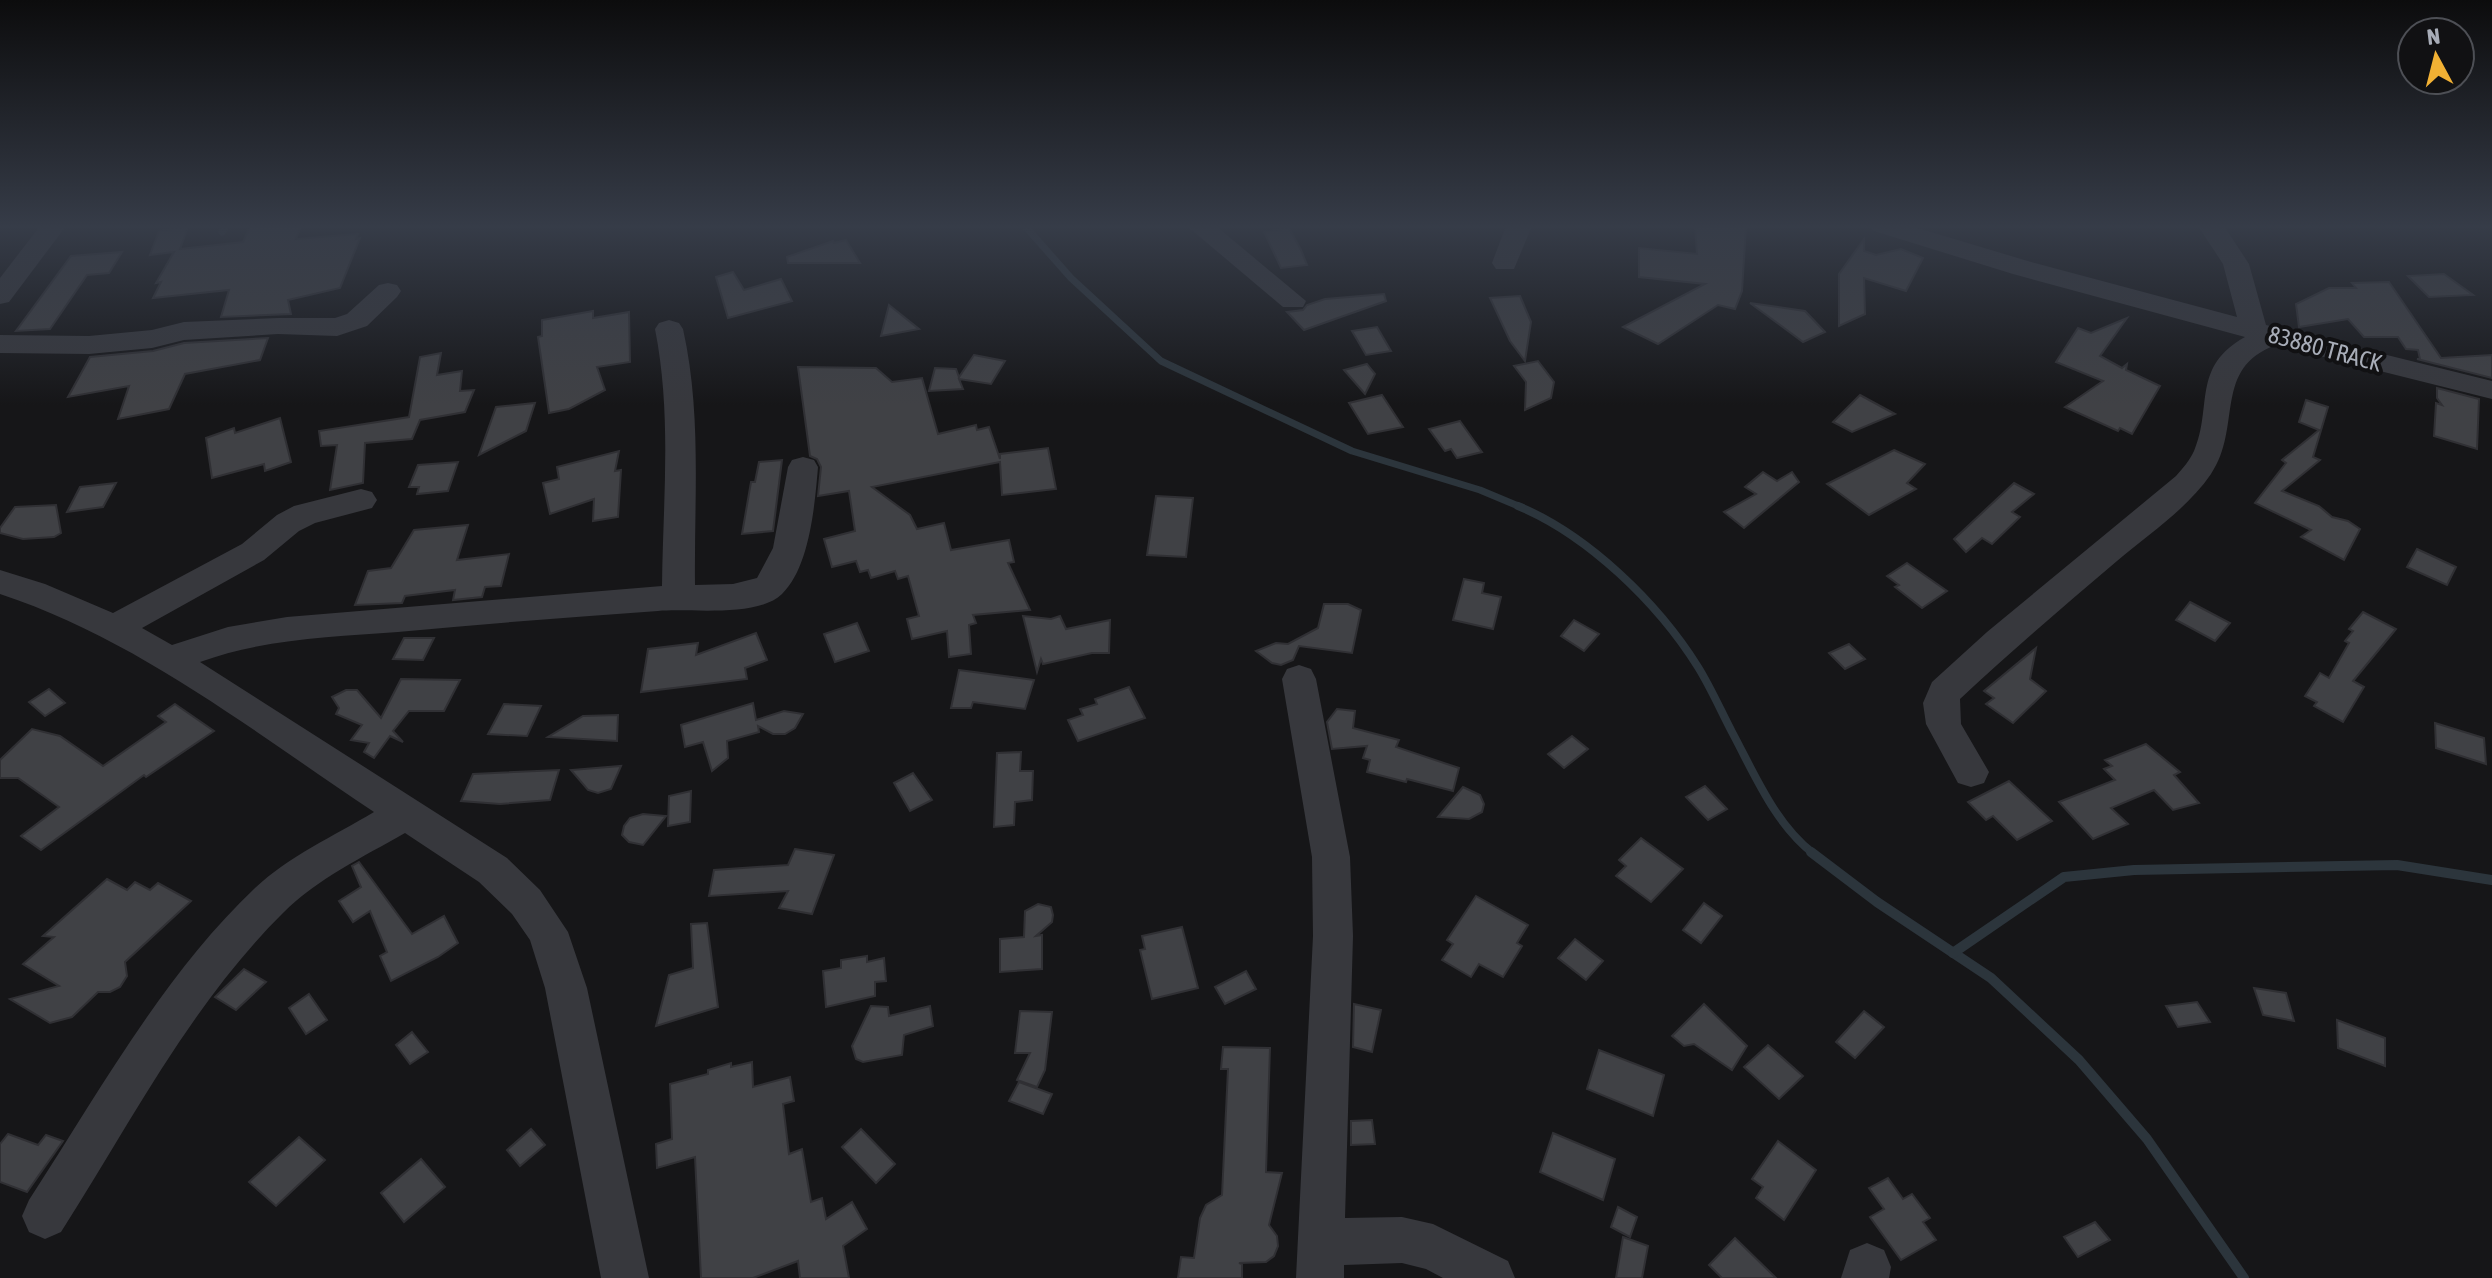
<svg xmlns="http://www.w3.org/2000/svg" width="2492" height="1278" font-family="'Asap Condensed',sans-serif">
	<style>
		.lines { fill: none; stroke-linecap: round; stroke-linejoin: round }
		.stream-far2 { stroke: #2c353c; stroke-width: 7 }
		.stream-far1 { stroke: #2c353c; stroke-width: 8 }
		.stream { stroke: #2c353c; stroke-width: 10 }
		.building { fill: #404145; stroke: #303034; stroke-width: 2 }
		.minor { fill: #37383d; fill-rule: evenodd }
		.labels { text-anchor: middle; stroke-width: 8; stroke-linejoin: round; paint-order: stroke }
		.far-street-label { font-size: 24px; fill: #a8adb8; stroke: #111113 }
	</style>
	<rect width="100%" height="100%" fill="#161618"/>
	<g class="lines">
		<g class="stream-far2">
			<polyline points="1025,226 1071,278 1161,361 1352,451 1480,490 1523,508"/>
			<polyline points="222,232 226,226"/>
		</g>
		<path class="stream-far1" d="M1518,506C1588,535 1658,603 1698,667C1711,688 1721,711 1732,732C1755,775 1775,824 1814,854"/>
		<g class="stream">
			<polyline points="1811,852 1877,902 1991,978 2079,1060 2147,1139 2244,1278"/>
			<polyline points="1953,953 2064,877 2134,870 2397,865 2492,880"/>
		</g>
	</g>
	<g class="building">
		<polygon points="250,226 301,226 296,239 358,234 356,239 360,238 340,288 288,300 291,314 221,317 229,290 153,298 161,282 156,283 174,252 150,255 159,231 188,227 180,249 243,242"/>
		<polygon points="1695,226 1746,226 1742,291 1735,309 1718,305 1658,344 1623,327 1705,284 1639,277 1639,248 1697,254"/>
		<polygon points="1289,228 1301,250 1307,265 1281,268 1264,232"/>
		<polygon points="1864,239 1864,251 1876,255 1901,249 1923,258 1906,291 1864,278 1865,314 1839,326 1839,274"/>
		<polygon points="846,240 860,263 788,263 787,257 833,241 834,243"/>
		<polygon points="122,252 109,273 87,275 50,329 16,331 71,256"/>
		<polygon points="733,272 744,290 781,279 792,301 728,318 716,277"/>
		<polygon points="2444,274 2473,295 2429,297 2408,276"/>
		<polygon points="2389,282 2441,358 2492,355 2492,378 2417,359 2420,359 2418,350 2406,349 2398,337 2364,337 2348,319 2299,327 2296,304 2329,288 2356,288 2352,283"/>
		<polygon points="1384,294 1386,301 1304,330 1287,312 1303,310 1307,305 1325,299"/>
		<polygon points="1520,296 1531,322 1525,361 1510,341 1490,298"/>
		<polygon points="1750,303 1805,311 1825,332 1803,342"/>
		<polygon points="889,305 919,329 881,336"/>
		<polygon points="593,311 593,318 629,312 630,362 597,367 605,390 569,409 549,413 538,337 542,336 542,320"/>
		<polygon points="2127,318 2100,356 2122,368 2127,364 2126,370 2160,386 2132,434 2120,428 2118,431 2065,407 2103,381 2056,362 2078,328 2091,333"/>
		<polygon points="1377,327 1391,351 1366,355 1352,331"/>
		<polygon points="268,338 260,360 185,374 169,409 118,419 129,386 68,397 90,357 153,351 184,343"/>
		<polygon points="441,353 437,375 462,371 460,391 474,390 465,412 420,420 412,439 365,443 363,483 330,490 337,445 321,446 319,431 409,417 420,357"/>
		<polygon points="974,355 1005,361 991,384 959,379 963,389 929,391 935,368 956,369 959,377"/>
		<polygon points="1538,361 1554,382 1551,398 1525,410 1526,382 1514,366"/>
		<polygon points="1367,364 1375,374 1365,394 1344,370"/>
		<polygon points="798,367 876,368 892,382 922,378 938,434 976,425 977,430 989,427 1000,459 1000,454 1048,448 1056,489 1002,495 1000,462 872,487 910,515 917,529 944,523 951,550 1009,540 1014,562 1008,563 1030,610 973,615 976,623 969,625 971,654 949,657 947,631 912,639 907,619 919,616 908,576 898,579 895,571 871,578 868,570 860,572 856,561 832,567 824,539 855,531 849,491 818,496 821,467 817,459 810,456"/>
		<polygon points="2437,388 2479,399 2477,449 2434,436 2436,403 2442,405 2437,398"/>
		<polygon points="1382,395 1403,427 1368,434 1349,403"/>
		<polygon points="1860,395 1895,414 1852,432 1833,422"/>
		<polygon points="2306,400 2328,407 2313,457 2320,460 2282,491 2319,506 2332,517 2348,521 2360,529 2344,560 2301,537 2311,530 2255,503 2286,463 2282,460 2319,430 2299,422"/>
		<polygon points="535,403 526,431 479,455 496,407"/>
		<polygon points="280,418 291,462 265,471 264,464 212,478 206,438 234,428 235,433"/>
		<polygon points="1460,421 1482,452 1457,458 1451,449 1445,451 1429,429"/>
		<polygon points="1894,450 1925,464 1907,483 1916,489 1869,515 1827,484"/>
		<polygon points="619,451 615,471 621,470 618,517 593,521 594,499 550,514 543,483 559,479 557,467"/>
		<polygon points="782,460 773,531 742,534 751,482 755,482 759,462"/>
		<polygon points="458,462 448,491 417,494 419,487 409,487 418,465"/>
		<polygon points="1763,472 1777,481 1792,472 1799,482 1744,528 1724,512 1756,494 1745,487"/>
		<polygon points="116,483 103,507 67,512 80,487"/>
		<polygon points="2014,483 2034,494 2012,512 2020,517 1992,544 1982,538 1966,552 1954,539"/>
		<polygon points="1156,496 1193,498 1186,557 1147,555"/>
		<polygon points="56,505 61,533 54,537 23,539 0,533 0,528 15,507"/>
		<polygon points="468,525 457,560 509,554 501,586 485,587 482,597 453,600 455,590 405,596 402,603 355,605 368,571 391,568 414,530"/>
		<polygon points="2417,549 2456,567 2447,585 2407,567"/>
		<polygon points="1907,563 1947,591 1922,608 1895,587 1899,585 1887,576"/>
		<polygon points="1464,579 1484,583 1482,593 1501,597 1493,629 1453,620"/>
		<polygon points="2190,602 2230,623 2215,641 2176,620"/>
		<polygon points="1324,604 1348,604 1361,610 1352,653 1299,646 1293,660 1281,665 1272,663 1256,651 1276,643 1288,644 1318,628"/>
		<polygon points="2363,612 2396,629 2353,681 2364,687 2343,722 2314,706 2317,702 2305,696 2320,673 2329,678 2349,643 2345,641 2353,631 2349,629"/>
		<polygon points="1023,616 1051,619 1060,616 1066,629 1110,620 1109,653 1092,653 1043,664 1041,659 1037,672"/>
		<polygon points="1574,620 1599,634 1584,651 1561,636"/>
		<polygon points="857,623 869,651 835,662 824,634"/>
		<polygon points="756,633 767,660 745,668 747,679 641,692 648,649 698,643 696,655"/>
		<polygon points="404,638 434,638 423,660 393,659"/>
		<polygon points="1849,644 1865,659 1845,669 1829,653"/>
		<polygon points="2036,648 2030,679 2046,691 2013,723 1986,704 1994,698 1984,691"/>
		<polygon points="959,670 1034,680 1025,709 973,702 971,708 951,708"/>
		<polygon points="401,679 460,680 444,711 409,711 393,731 403,742 390,736 374,758 364,752 369,743 351,740 362,725 336,714 339,708 332,697 346,690 357,690 381,718"/>
		<polygon points="1129,687 1145,718 1078,741 1068,720 1083,715 1080,709 1097,704 1095,699"/>
		<polygon points="49,689 65,703 45,716 29,702"/>
		<polygon points="753,703 756,720 784,711 803,714 795,728 785,734 773,734 758,726 759,732 727,741 728,758 712,771 703,742 685,747 681,725"/>
		<polygon points="175,704 214,731 146,777 144,775 41,850 21,836 59,807 18,778 0,778 0,760 32,729 60,736 103,766 166,722 158,716"/>
		<polygon points="504,704 541,706 527,736 488,734"/>
		<polygon points="1337,709 1355,711 1353,728 1399,740 1396,747 1459,768 1453,791 1407,779 1406,782 1367,772 1370,760 1363,758 1367,746 1332,749 1327,722"/>
		<polygon points="618,715 617,741 548,737 583,716"/>
		<polygon points="2435,723 2484,738 2486,764 2436,748"/>
		<polygon points="1572,736 1588,749 1564,768 1548,754"/>
		<polygon points="2146,744 2180,772 2174,775 2199,803 2173,810 2154,790 2111,808 2128,824 2093,839 2059,802 2115,780 2104,769 2112,766 2105,760"/>
		<polygon points="1021,752 1020,771 1033,771 1032,800 1015,802 1014,825 994,827 997,753"/>
		<polygon points="621,766 611,789 598,793 588,790 571,770"/>
		<polygon points="559,770 550,800 500,804 461,801 473,774"/>
		<polygon points="913,773 932,800 910,811 894,783"/>
		<polygon points="2009,781 2052,821 2017,840 1993,816 1986,820 1968,802"/>
		<polygon points="1705,786 1727,809 1708,820 1686,797"/>
		<polygon points="1463,787 1480,795 1484,804 1482,812 1469,819 1438,817"/>
		<polygon points="691,791 690,822 668,826 669,796"/>
		<polygon points="643,814 666,816 643,845 629,842 622,835 624,826 630,818"/>
		<polygon points="1641,838 1683,869 1651,902 1616,876 1626,866 1619,860"/>
		<polygon points="795,849 834,855 812,914 779,908 788,891 709,896 714,870 788,865"/>
		<polygon points="359,862 412,934 444,916 458,943 438,957 391,981 380,956 387,952 370,911 353,922 339,901 361,887 352,866"/>
		<polygon points="107,879 127,890 135,882 150,890 158,883 191,901 125,962 127,976 120,987 110,992 98,992 72,1017 50,1023 10,999 59,986 23,964 54,937 43,936"/>
		<polygon points="1476,896 1528,925 1517,943 1522,946 1503,977 1479,964 1471,977 1442,960 1453,944 1447,940"/>
		<polygon points="1704,903 1722,916 1701,943 1683,930"/>
		<polygon points="1038,904 1051,907 1053,915 1052,922 1036,936 1042,935 1042,969 1000,972 1000,939 1024,937 1025,911"/>
		<polygon points="707,923 718,1007 656,1026 669,975 693,968 691,924"/>
		<polygon points="1182,927 1198,988 1152,999 1140,950 1145,949 1142,936"/>
		<polygon points="1575,939 1603,961 1586,980 1558,958"/>
		<polygon points="867,956 867,962 884,958 886,981 875,982 875,996 826,1007 823,971 841,968 841,960"/>
		<polygon points="244,969 266,982 236,1010 215,997"/>
		<polygon points="1246,971 1256,989 1225,1004 1215,987"/>
		<polygon points="2254,988 2286,993 2294,1021 2263,1015"/>
		<polygon points="309,994 327,1020 306,1034 289,1008"/>
		<polygon points="2197,1002 2210,1022 2178,1027 2166,1006"/>
		<polygon points="1354,1004 1381,1010 1372,1052 1353,1047"/>
		<polygon points="1704,1004 1747,1046 1732,1070 1694,1044 1684,1046 1672,1036"/>
		<polygon points="871,1006 888,1007 889,1016 930,1006 933,1026 904,1035 902,1055 863,1062 856,1059 852,1046"/>
		<polygon points="1020,1011 1052,1012 1045,1070 1037,1087 1017,1080 1030,1053 1015,1053"/>
		<polygon points="1864,1011 1884,1027 1855,1058 1836,1042"/>
		<polygon points="2337,1020 2385,1038 2385,1066 2338,1048"/>
		<polygon points="412,1032 428,1052 410,1064 396,1045"/>
		<polygon points="1768,1045 1803,1076 1779,1099 1744,1067"/>
		<polygon points="1223,1047 1270,1048 1266,1172 1282,1173 1269,1225 1277,1236 1278,1246 1274,1256 1266,1262 1239,1263 1242,1264 1242,1278 1178,1278 1181,1257 1194,1258 1200,1218 1206,1205 1222,1195 1228,1069 1221,1069"/>
		<polygon points="1599,1050 1664,1075 1653,1116 1587,1089"/>
		<polygon points="752,1062 753,1087 790,1077 794,1101 783,1104 789,1154 802,1149 811,1202 822,1198 826,1219 852,1202 867,1229 843,1246 849,1278 800,1278 798,1261 753,1278 701,1278 695,1157 657,1168 656,1144 672,1139 670,1084 708,1074 708,1070 731,1063 731,1067"/>
		<polygon points="1019,1082 1052,1094 1043,1114 1009,1101"/>
		<polygon points="1372,1120 1375,1144 1351,1145 1351,1121"/>
		<polygon points="531,1129 545,1145 520,1166 507,1150"/>
		<polygon points="861,1129 895,1164 876,1183 842,1147"/>
		<polygon points="1553,1133 1615,1159 1603,1200 1540,1172"/>
		<polygon points="8,1134 38,1145 46,1135 63,1141 27,1192 0,1182 0,1144"/>
		<polygon points="299,1137 325,1160 276,1206 249,1182"/>
		<polygon points="1778,1141 1816,1170 1784,1220 1756,1198 1763,1187 1752,1179"/>
		<polygon points="421,1159 445,1187 404,1222 381,1193"/>
		<polygon points="1888,1178 1903,1199 1912,1194 1930,1218 1923,1222 1936,1240 1901,1260 1870,1217 1884,1209 1869,1188"/>
		<polygon points="1618,1207 1637,1217 1630,1237 1611,1227"/>
		<polygon points="2095,1222 2110,1240 2078,1257 2064,1237"/>
		<polygon points="1623,1237 1648,1246 1642,1278 1616,1278"/>
		<polygon points="1735,1238 1776,1278 1722,1278 1709,1265"/>
	</g>
	<g class="lines">
		<g class="minor">
			<polygon points="40,226 66,226 9,302 0,304 0,278"/>
			<polygon points="1187,226 1216,226 1306,301 1303,307 1283,307"/>
			<polygon points="1506,226 1532,226 1514,269 1496,269 1492,263"/>
			<path d="M1870,226H1911L2031,262L2237,317L2223,264L2198,226H2224L2249,264L2266,325L2492,381V399L2276,345C2212,368 2243,427 2211,474C2187,509 2149,534 2117,561C2064,606 2011,651 1960,699L1961,724L1989,772L1984,783L1971,787L1958,783L1926,724L1923,703L1932,682L1987,632L2176,476C2183,468 2190,460 2194,451C2213,407 2191,367 2245,337L2013,274L1874,231Z"/>
			<polygon points="388,283 397,285 401,291 397,297 367,326 337,336 278,334 184,340 152,348 89,354 0,353 0,335 89,336 152,330 184,322 278,318 335,318 347,314 379,285"/>
			<path d="M669,320L679,323L683,329C702,414 694,499 695,585L733,584L757,578L773,548L788,467L792,460L803,457L814,460L818,467C815,503 810,567 782,594C757,618 691,608 658,611C571,617 484,624 398,632C332,637 262,639 200,662L507,858L540,890L568,932L587,988L649,1278H601L545,988L530,940L512,914L479,882L405,833C363,857 317,879 283,913C191,1004 130,1124 61,1232L45,1239L29,1232L22,1216L29,1200C98,1094 163,975 255,888C289,856 334,836 374,812C255,733 137,639 0,594V570L45,584L113,613L242,544L277,515L294,506L361,489L372,492L377,500L372,508L315,523L299,531L264,560L142,628L172,645L228,627L287,617L662,586C663,499 672,415 655,329L659,323Z"/>
			<polygon points="1299,665 1311,669 1316,679 1350,857 1353,936 1345,1218 1402,1217 1433,1224 1508,1261 1515,1278 1443,1278 1426,1269 1402,1263 1344,1265 1344,1278 1296,1278 1313,936 1312,857 1282,679 1287,669"/>
			<polygon points="1867,1243 1884,1250 1891,1267 1889,1278 1841,1278 1850,1250"/>
		</g>
	</g>
	<linearGradient id="sky" x2="0" y2="1"><stop stop-color="#0c0c0d"/><stop offset="0.56" stop-color="#363c48"/><stop offset="1" stop-color="#363c48" stop-opacity="0"/></linearGradient>
	<rect width="2492" height="405" fill="url(#sky)"/>
	<g class="labels">
		<g class="far-street-label">
			<text transform="translate(2325 349) rotate(15)" y="8">83880 TRACK</text>
		</g>
	</g>
	<g transform="translate(2436 56) rotate(353)"><circle r="38" fill="#111113" stroke="#4d4f55" stroke-width="2"/>
	<path d="M0-6L14 30L0 20L-14 30Z" fill="#f2b134"/>
	<text y="-12" font-size="22" font-weight="bold" text-anchor="middle" fill="#a8adb8">N</text>
	</g>
</svg>
